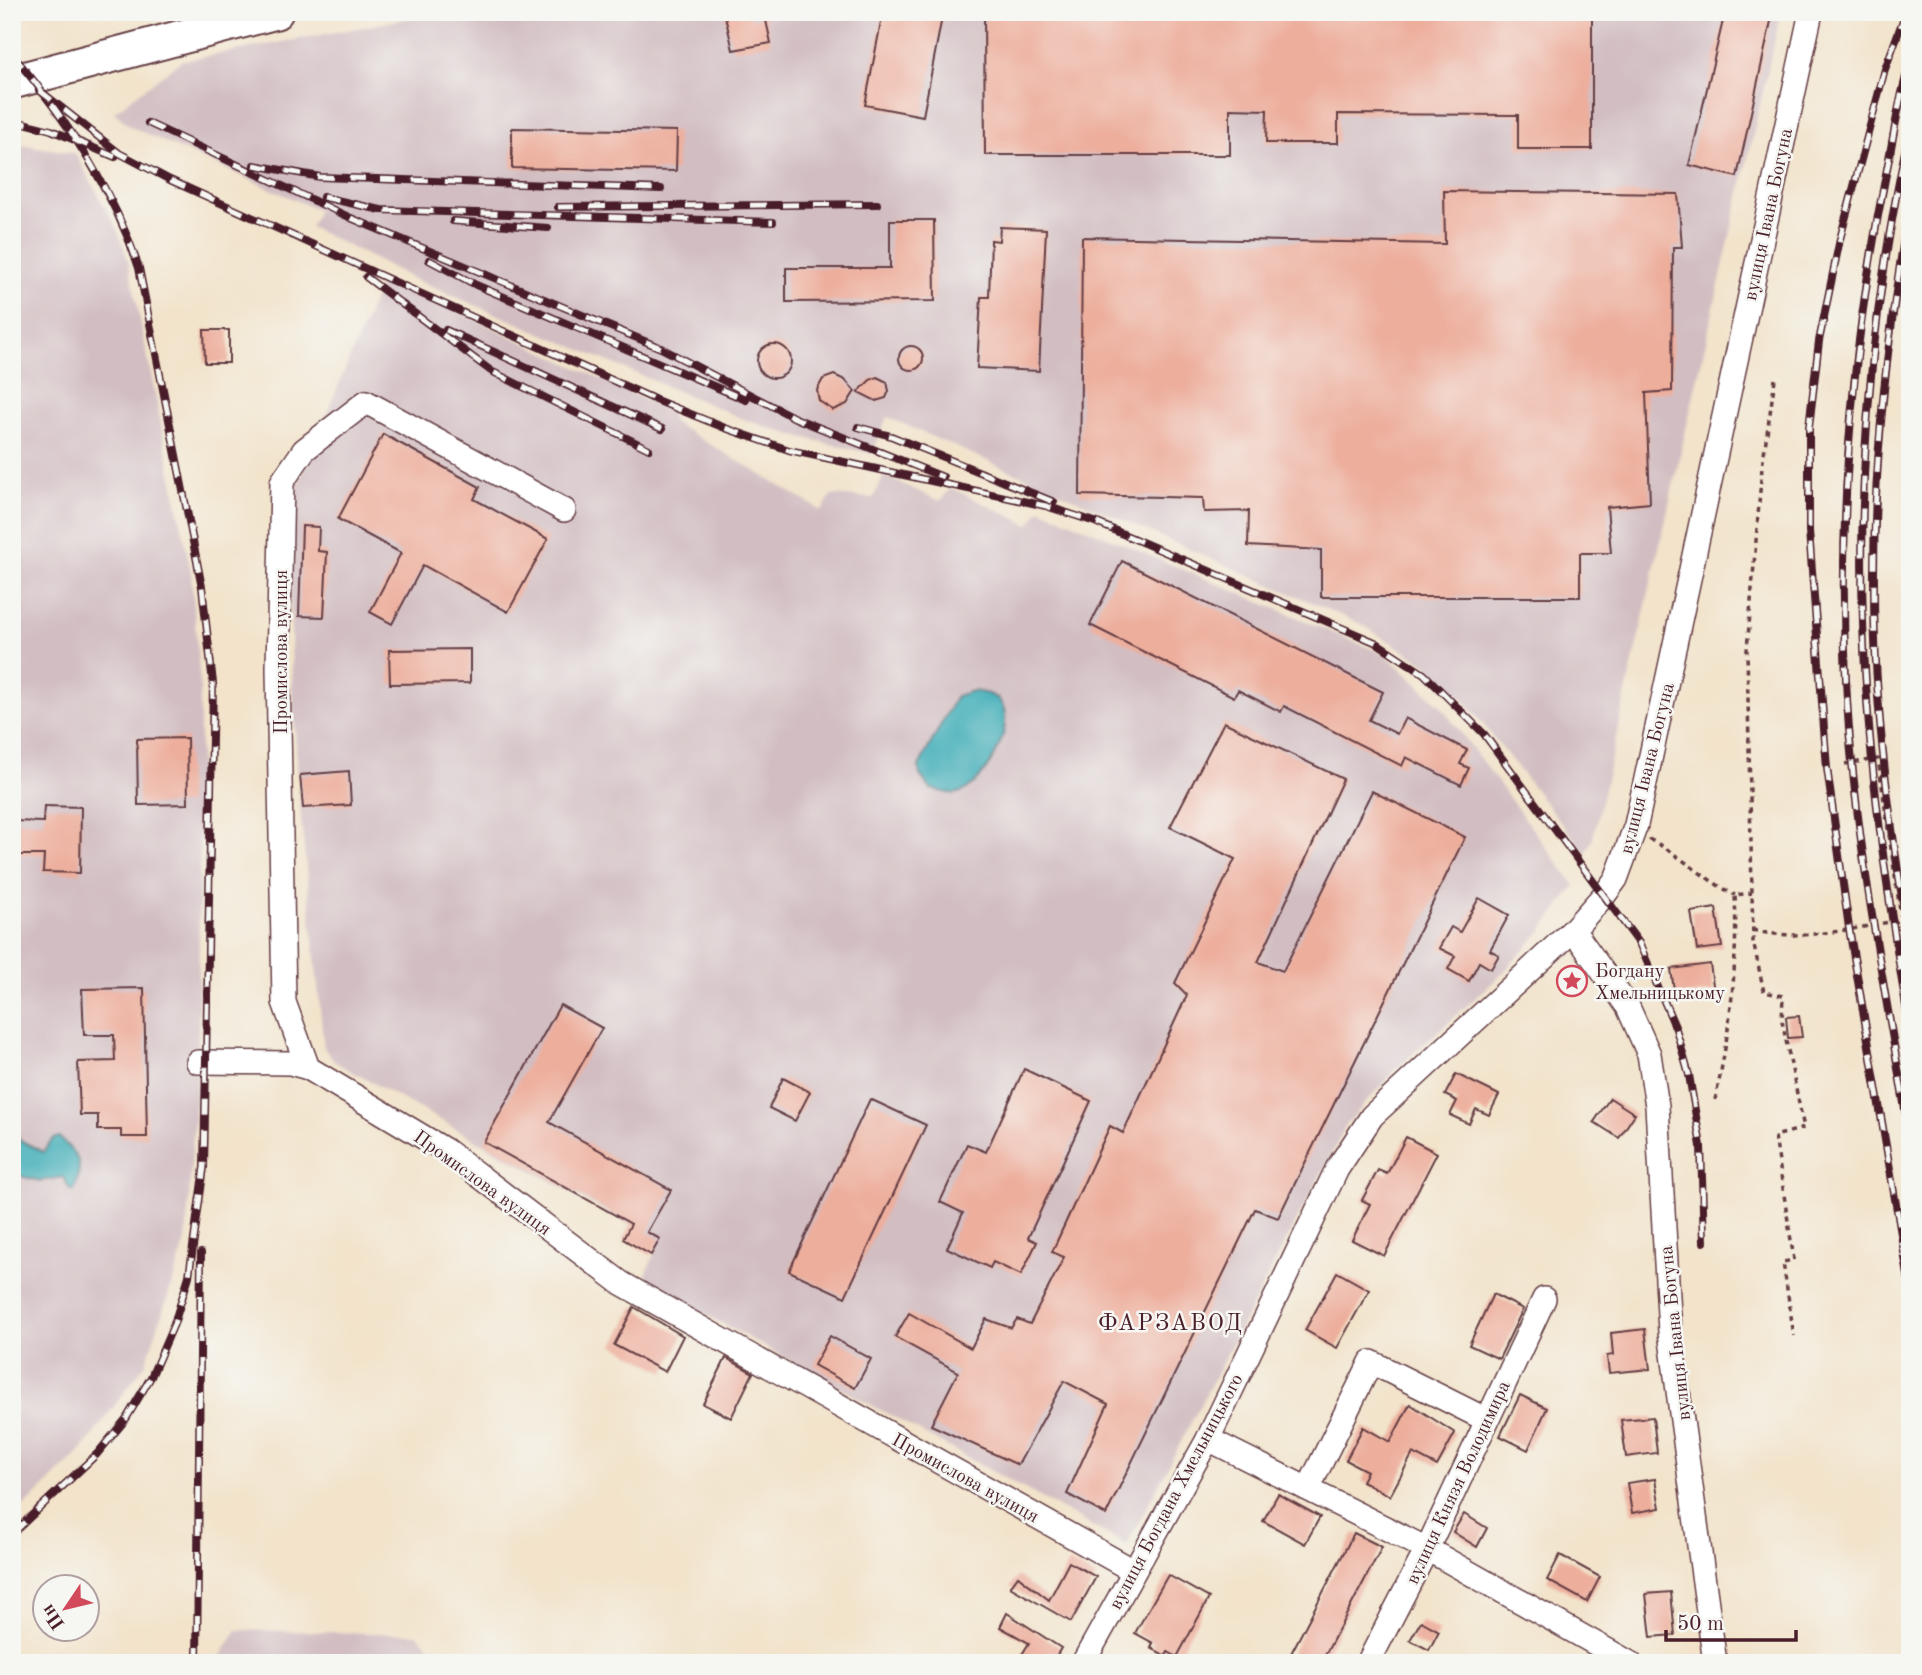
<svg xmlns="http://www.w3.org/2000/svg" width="1922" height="1675" font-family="'Old Standard TT',serif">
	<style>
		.industrial { fill: #d2bec2 }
		.water { fill: #3aabb6; stroke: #426570; stroke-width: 2 }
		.building { fill: #edae9c }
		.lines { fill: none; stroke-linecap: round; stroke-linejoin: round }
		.minor-casing { stroke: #633c43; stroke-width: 26 }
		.highway-casing { stroke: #633c43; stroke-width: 37 }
		.path { stroke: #633c43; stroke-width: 3.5; stroke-dasharray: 5 5; stroke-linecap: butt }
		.minor { stroke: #fff; stroke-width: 23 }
		.highway { stroke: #fff; stroke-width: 33 }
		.rail-casing { stroke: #4a1f2b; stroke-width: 8 }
		.rail { stroke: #f6f6f2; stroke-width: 5; stroke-dasharray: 16; stroke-linecap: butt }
		.labels { text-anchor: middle; stroke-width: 5; stroke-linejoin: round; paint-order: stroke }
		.street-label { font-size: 19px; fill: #4a1f2b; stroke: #f6f6f2 }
		.poi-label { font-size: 19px; fill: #4a1f2b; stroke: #f6f6f2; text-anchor: start }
		.quarter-label { font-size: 23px; letter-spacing: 2px; fill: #4a1f2b; stroke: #f6f6f2 }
	</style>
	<rect width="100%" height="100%" fill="#f6f6f2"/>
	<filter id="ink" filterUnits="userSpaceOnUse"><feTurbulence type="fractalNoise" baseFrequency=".0143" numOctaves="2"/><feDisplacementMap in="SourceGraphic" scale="14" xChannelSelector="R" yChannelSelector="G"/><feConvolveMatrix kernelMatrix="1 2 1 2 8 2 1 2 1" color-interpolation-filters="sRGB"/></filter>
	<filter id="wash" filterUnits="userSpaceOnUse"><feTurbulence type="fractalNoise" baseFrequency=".00686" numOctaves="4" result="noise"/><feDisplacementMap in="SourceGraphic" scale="28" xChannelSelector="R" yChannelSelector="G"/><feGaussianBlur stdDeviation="1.57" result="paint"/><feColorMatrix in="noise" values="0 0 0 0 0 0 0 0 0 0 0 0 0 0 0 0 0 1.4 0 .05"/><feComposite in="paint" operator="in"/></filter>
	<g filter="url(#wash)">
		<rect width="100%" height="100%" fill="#f2e3ca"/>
		<g class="industrial">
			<polygon points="443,12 1781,12 1593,838 1586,854 1460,695 1424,663 1361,624 887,417 872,454 789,434 746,420 418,281 310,227 318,210 131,127 114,112 181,61"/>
			<polygon points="12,143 75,153 117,229 128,260 191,572 200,683 200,771 198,1062 186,1241 146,1363 82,1450 27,1504 12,1514"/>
			<polygon points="382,280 463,314 669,411 674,423 822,511 831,495 873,498 884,476 940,501 951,488 1029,525 1040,509 1386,655 1441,706 1575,886 1543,929 1501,975 1395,1070 1347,1124 1127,1545 672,1296 645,1277 659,1241 335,1062 324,1048 301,817 292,691 289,506"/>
			<polygon points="237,1630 418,1634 443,1663 216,1663"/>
		</g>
		<g class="water">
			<path d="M972,691C978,692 988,693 993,696C1026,712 985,787 958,793C950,795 938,790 931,789L920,775L919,766L956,696Z"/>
			<path d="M12,1129L18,1139L43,1152L53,1139L59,1137C81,1160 83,1160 74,1191L70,1190L63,1177L40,1181L12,1174Z"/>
		</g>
		<g id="blocks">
			<g class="building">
				<polygon points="724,12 750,12 751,19 765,16 771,43 733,50"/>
				<polygon points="883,12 943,12 923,116 865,105"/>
				<polygon points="984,12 1592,12 1592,149 1518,149 1518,115 1338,114 1338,143 1266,143 1267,110 1230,109 1230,155 985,155"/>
				<polygon points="1725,12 1773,12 1737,177 1689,165"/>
				<polygon points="512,128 677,131 676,171 512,168"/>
				<polygon points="1444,191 1678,194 1682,247 1673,247 1672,391 1646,393 1650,503 1607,507 1611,553 1580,553 1580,597 1321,597 1321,550 1248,546 1249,511 1204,512 1203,498 1080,495 1082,237 1445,244"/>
				<polygon points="890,220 934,220 935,301 786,302 786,268 890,268"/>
				<polygon points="1000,227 1046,229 1039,371 977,368 981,297 989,297 991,240 999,241"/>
				<polygon points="204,330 229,330 229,363 205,363"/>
				<circle cx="774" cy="361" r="17"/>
				<circle cx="911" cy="358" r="12"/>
				<polygon points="834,375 845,380 855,391 847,404 833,410 819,401 817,390 823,379"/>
				<polygon points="877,377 887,382 889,391 886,398 876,401 858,392 870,380"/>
				<polygon points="383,434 480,487 474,499 548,539 508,612 423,565 392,624 370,612 401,553 338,519"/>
				<polygon points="302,526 319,527 318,551 327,552 324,617 299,616"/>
				<polygon points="1122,561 1383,692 1369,720 1397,734 1405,718 1467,750 1460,764 1469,768 1461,785 1406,757 1402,766 1284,706 1281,712 1238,690 1234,697 1090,625"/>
				<polygon points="470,649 470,683 390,684 389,650"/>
				<polygon points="1224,722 1343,779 1258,962 1283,971 1372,791 1465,837 1278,1218 1255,1209 1106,1515 1067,1494 1108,1404 1064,1381 1018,1465 931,1425 958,1372 895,1337 909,1313 971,1348 986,1319 1011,1328 1017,1319 1030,1324 1064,1257 1052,1252 1110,1126 1123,1133 1187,995 1175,983 1235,859 1170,827"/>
				<polygon points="187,738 188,804 138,805 137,739"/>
				<polygon points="349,771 351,805 303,808 300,775"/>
				<polygon points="44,806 81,807 80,873 43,872 44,855 12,855 12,821 43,822"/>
				<polygon points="1479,898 1509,915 1490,950 1499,955 1491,969 1479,962 1469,981 1448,969 1455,956 1439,948 1451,927 1460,932"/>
				<polygon points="1716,908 1722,947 1697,950 1691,912"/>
				<polygon points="1710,964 1714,992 1675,997 1671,969"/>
				<polygon points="144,988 147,1137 121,1137 121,1130 98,1130 98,1115 80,1115 78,1062 115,1061 114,1035 84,1035 82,989"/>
				<polygon points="560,1005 602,1028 549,1122 671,1190 647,1232 660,1239 651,1255 623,1239 631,1224 484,1142"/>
				<polygon points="1799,1016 1802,1037 1788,1038 1786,1017"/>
				<polygon points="1024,1069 1091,1101 1028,1238 1037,1242 1021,1275 993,1262 990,1268 947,1248 963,1213 940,1202 967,1144 986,1152"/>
				<polygon points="1456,1074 1499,1095 1489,1115 1476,1109 1469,1124 1450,1115 1457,1101 1445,1095"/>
				<polygon points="783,1078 810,1092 795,1121 769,1108"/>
				<polygon points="1610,1098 1635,1114 1619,1138 1594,1122"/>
				<polygon points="870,1099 926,1125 845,1297 789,1271"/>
				<polygon points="1406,1137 1437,1153 1384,1256 1352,1240 1370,1204 1362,1200 1378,1170 1387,1174"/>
				<polygon points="1337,1272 1369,1290 1337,1348 1305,1330"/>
				<polygon points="1493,1294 1523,1309 1499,1359 1469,1345"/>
				<polygon points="634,1307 683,1336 665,1372 614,1345"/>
				<polygon points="1645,1329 1650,1369 1609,1373 1607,1356 1613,1355 1611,1333"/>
				<polygon points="830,1336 871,1359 855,1388 814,1365"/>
				<polygon points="726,1358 753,1373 731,1418 703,1404"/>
				<polygon points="1520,1395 1547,1408 1528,1450 1500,1436"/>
				<polygon points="1410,1404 1455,1433 1437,1466 1413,1453 1390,1496 1362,1481 1367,1471 1346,1460 1363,1427 1390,1442"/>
				<polygon points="1653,1417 1657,1453 1626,1457 1621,1420"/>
				<polygon points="1655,1479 1660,1508 1632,1513 1627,1483"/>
				<polygon points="1278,1494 1320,1517 1305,1544 1263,1521"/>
				<polygon points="1464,1514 1487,1528 1477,1547 1453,1532"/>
				<polygon points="1354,1533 1382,1547 1321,1663 1286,1663"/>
				<polygon points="1560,1555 1600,1577 1587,1602 1547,1580"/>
				<polygon points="1069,1562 1096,1577 1071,1622 1010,1587 1018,1576 1049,1600"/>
				<polygon points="1168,1575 1209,1598 1177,1657 1168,1652 1166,1656 1151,1648 1153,1643 1135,1633"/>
				<polygon points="1671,1592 1675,1635 1651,1637 1646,1594"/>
				<polygon points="1007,1613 1061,1648 1052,1663 1031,1663 1021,1656 1029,1643 1000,1627"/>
				<polygon points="1421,1621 1439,1631 1429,1650 1410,1640"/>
			</g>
		</g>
	</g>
	<g filter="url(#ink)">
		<use href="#blocks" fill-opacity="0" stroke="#633c43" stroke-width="2"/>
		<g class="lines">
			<g class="minor-casing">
				<g id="minor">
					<polyline points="564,510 366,402 304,450 282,482 278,668 284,1002 308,1068 445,1150 621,1283 1132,1570"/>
					<polyline points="1573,930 1628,1007 1649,1054 1657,1106 1670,1332 1715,1663"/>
					<polyline points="198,1062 290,1063 308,1068"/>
					<polyline points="1208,1439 1427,1549 1630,1663"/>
					<polyline points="1308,1489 1371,1362 1487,1420"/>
					<polyline points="1083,1663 1208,1439 1337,1169 1372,1116 1573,930 1605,894 1616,879 1636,825 1811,12"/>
					<polyline points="1368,1663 1427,1549 1544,1299"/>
				</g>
			</g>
			<g class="highway-casing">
				<polyline id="highway" points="12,82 276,12"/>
			</g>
			<g class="path">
				<polyline points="1775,379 1762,467 1747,650 1753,941 1764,992 1783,996 1782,1021 1804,1128 1775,1136 1794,1260 1783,1262 1794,1336"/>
				<polyline points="1845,764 1878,759 1910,979"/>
				<path d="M1649,839C1680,855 1704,879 1735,895"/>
				<path d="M1753,930C1802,943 1860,927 1910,918"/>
				<path d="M1715,1100C1730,1032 1738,965 1735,895L1752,893"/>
			</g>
			<use href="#minor" class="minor"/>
			<use href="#highway" class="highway"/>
			<g class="rail-casing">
				<g id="rail">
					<polyline points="1906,12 1885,69 1840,239 1819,341 1809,427 1809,531 1827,768 1849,928 1910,1287"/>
					<path d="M12,54C66,118 113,189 139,268L202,587L213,683L204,1167L189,1276L174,1324L151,1377L126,1419L97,1454L12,1534"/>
					<path d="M1910,63C1899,97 1894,134 1887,169C1853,335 1838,510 1846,680C1853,834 1885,987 1910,1139"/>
					<polyline points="39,90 119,153 170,180 656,400 725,428 789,450 1046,506 1095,522 1377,643 1424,674 1484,734 1639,943 1676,1029 1689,1075 1701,1146 1704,1242"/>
					<polyline points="12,120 51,130 115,157"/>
					<polyline points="148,123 351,218 661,348 795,418 943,477"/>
					<path d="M1910,128C1870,311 1854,498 1866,685C1873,800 1891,916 1910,1030"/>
					<polyline points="254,165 320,177 661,189"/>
					<polyline points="323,197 381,210 773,222"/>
					<path d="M1910,203C1888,330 1873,460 1874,588C1874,708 1890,828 1910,946"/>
					<polyline points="558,207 877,204"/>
					<polyline points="453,221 548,228"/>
					<polyline points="429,260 476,285 746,400"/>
					<polyline points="366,277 491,371 649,449"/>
					<polyline points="446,330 662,429"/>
					<polyline points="858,427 891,436 1054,502"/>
					<polyline points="197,1663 201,1253"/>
				</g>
			</g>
			<use href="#rail" class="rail"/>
		</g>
	</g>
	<defs>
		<g id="sight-ring" transform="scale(1.575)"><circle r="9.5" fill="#f6f6f2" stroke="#d1495b" stroke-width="1.5"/><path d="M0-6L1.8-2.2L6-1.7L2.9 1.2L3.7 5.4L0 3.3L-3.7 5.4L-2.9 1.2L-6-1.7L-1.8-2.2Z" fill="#d1495b"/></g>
	</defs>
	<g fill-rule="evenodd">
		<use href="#sight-ring" x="1572" y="981"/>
	</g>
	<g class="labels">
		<g class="street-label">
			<text transform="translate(1767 214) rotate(-78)" y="7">вулиця Івана Богуна</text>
			<text transform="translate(280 652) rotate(-90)" y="7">Промислова вулиця</text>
			<text transform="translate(1646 768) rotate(-76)" y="7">вулиця Івана Богуна</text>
			<text transform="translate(483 1182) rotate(36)" y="7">Промислова вулиця</text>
			<text transform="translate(1674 1333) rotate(-96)" y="7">вулиця Івана Богуна</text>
			<text transform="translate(966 1477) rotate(29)" y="7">Промислова вулиця</text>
			<text transform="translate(1457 1482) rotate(-65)" y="7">вулиця Князя Володимира</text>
			<text transform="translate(1175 1491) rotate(-62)" y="7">вулиця Богдана Хмельницького</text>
		</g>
		<g class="poi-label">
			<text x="1595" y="977">Богдану<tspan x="1595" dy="22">Хмельницькому</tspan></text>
		</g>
		<g class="quarter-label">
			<text x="1171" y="1330">ФАРЗАВОД</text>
		</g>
	</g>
	<rect width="1922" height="1675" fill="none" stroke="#f6f6f2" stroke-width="42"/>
	<g transform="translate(66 1608) rotate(235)"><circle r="33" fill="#f6f6f2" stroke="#b1a0a2" stroke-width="2"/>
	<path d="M0-5L12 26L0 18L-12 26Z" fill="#d1495b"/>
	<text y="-10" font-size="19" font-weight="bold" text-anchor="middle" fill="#4a1f2b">Пн</text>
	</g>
	<path d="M1666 1630v10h130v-10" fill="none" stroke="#4a1f2b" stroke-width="3.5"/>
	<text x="1677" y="1630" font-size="21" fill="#4a1f2b" stroke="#f6f6f2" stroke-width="5" paint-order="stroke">50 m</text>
</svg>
